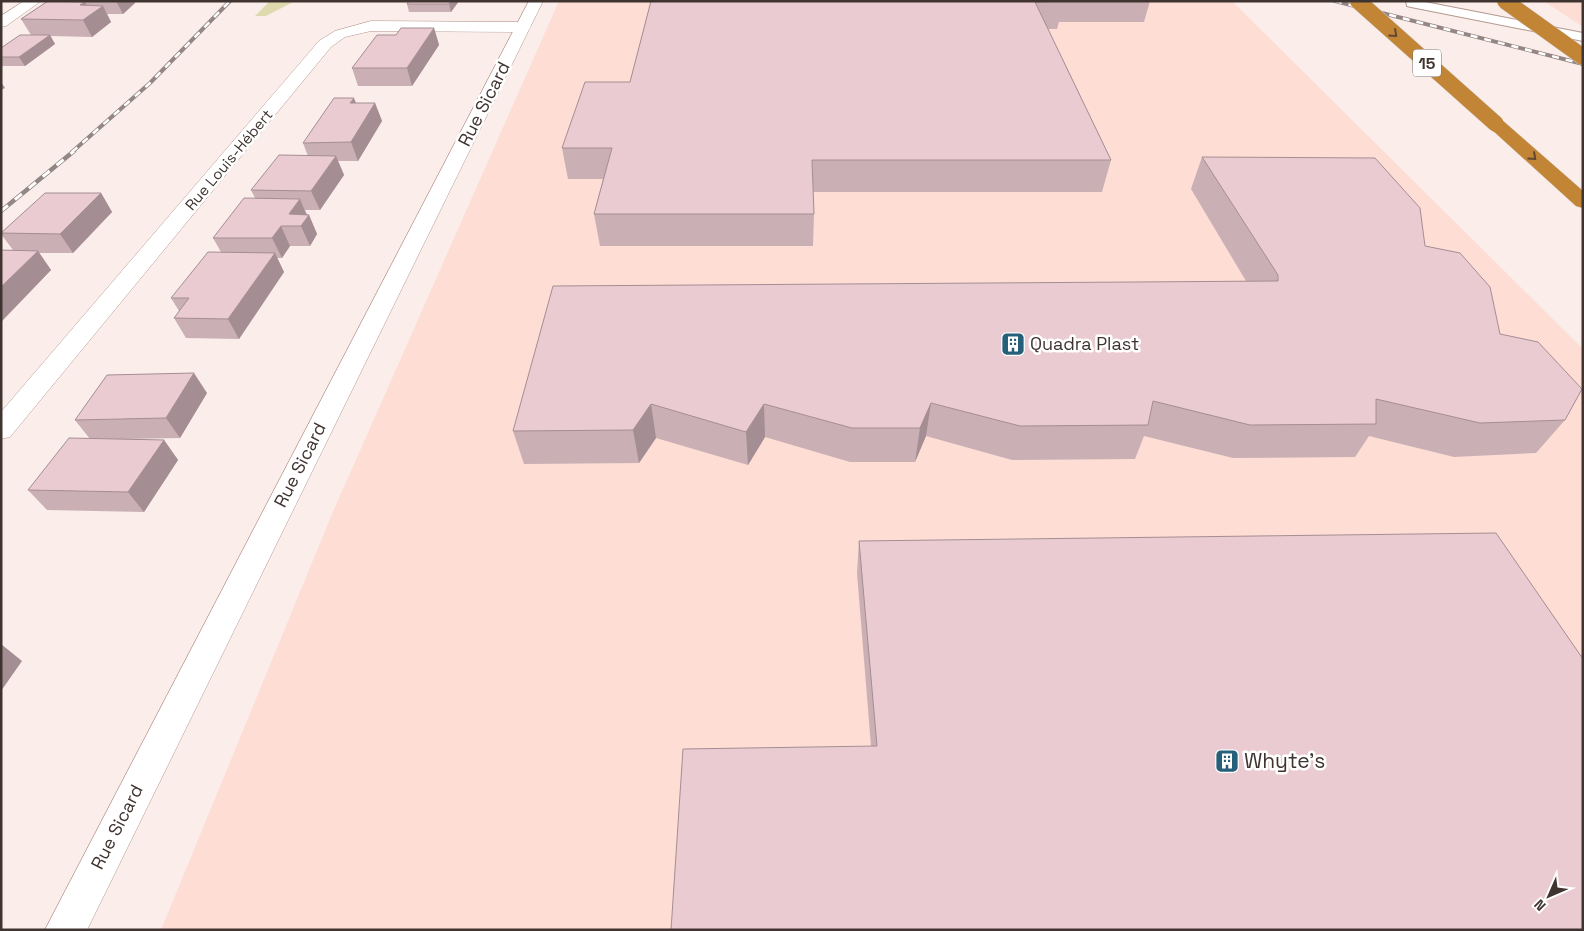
<svg xmlns="http://www.w3.org/2000/svg" width="1584" height="931" font-family="'Space Grotesk',sans-serif">
	<style>
		.built { fill: #fdddd4 }
		.green { fill: #dfdaad }
		.lines { fill: none; stroke-linecap: round; stroke-linejoin: round }
		.lane-casing { stroke: #b5978f; stroke-width: 2 }
		.street-casing { stroke: #b5978f; stroke-width: 1 }
		.secondary-casing { stroke: #b5978f; stroke-width: 1 }
		.highway-casing { stroke: #d1cecd; stroke-width: 1 }
		.lane { fill: #fff; fill-rule: evenodd }
		.street { fill: #fff; fill-rule: evenodd }
		.secondary { fill: #fff; fill-rule: evenodd }
		.highway { fill: #c28435; fill-rule: evenodd }
		.rail-far1-casing { stroke: #938683; stroke-width: 4 }
		.rail-casing { stroke: #938683; stroke-width: 4.5 }
		.rail-far1 { stroke: #fff; stroke-width: 2.5; stroke-dasharray: 7; stroke-linecap: butt }
		.rail { stroke: #fff; stroke-width: 3; stroke-dasharray: 9; stroke-linecap: butt }
		.highway-bridge-casing { stroke: #d1cecd; stroke-width: 17; stroke-linecap: butt }
		.highway-bridge { stroke: #c28435; stroke-width: 16 }
		.wall { fill: #caafb5 }
		.shaded-wall { fill: #a48e93 }
		.building { fill: #ebcbd2; stroke: #a48e93 }
		.oneway { stroke: #604831 }
		.labels { text-anchor: middle; stroke-width: 5; stroke-linejoin: round; paint-order: stroke }
		.far-street-label { font-size: 15px; fill: #403430; stroke: #fff }
		.shield { fill: #fff; stroke: #79716e; stroke-width: 1 }
		.shield-label { font-size: 16px; font-weight: bold; fill: #403430 }
		.street-label { font-size: 18px; fill: #403430; stroke: #fff }
		.poi-label { font-size: 18px; fill: #403430; stroke: #fff; text-anchor: start }
		.near-poi-label { font-size: 21px; fill: #403430; stroke: #fff; text-anchor: start }
	</style>
	<rect width="100%" height="100%" fill="#faedea"/>
	<g class="built">
		<polygon points="559,1 1232,1 1583,349 1583,930 161,930 332,514"/>
		<polygon points="1544,1 1583,1 1583,27"/>
	</g>
	<polygon class="green" points="270,1 295,1 266,16 255,16"/>
	<g class="lines">
		<g class="lane-casing">
			<polygon id="lane" points="1406,1 1420,1 1583,33 1583,41 1411,7 1407,6"/>
		</g>
		<g class="street-casing">
			<g id="street">
				<polygon points="24,1 41,1 6,26 1,27 1,16"/>
				<polygon points="371,21 523,22 528,24 531,27 528,30 523,32 371,31 345,37 331,47 10,437 1,439 1,412 319,41 335,31"/>
			</g>
		</g>
		<g class="secondary-casing">
			<polygon id="secondary" points="529,1 543,1 87,930 45,930"/>
		</g>
		<g class="highway-casing">
			<polygon id="highway" points="1496,119 1502,120 1583,191 1583,208 1576,206 1490,128 1487,124 1490,120"/>
		</g>
		<use href="#lane" class="lane"/>
		<use href="#street" class="street"/>
		<use href="#secondary" class="secondary"/>
		<use href="#highway" class="highway"/>
		<g class="rail-far1-casing">
			<g id="rail-far1">
				<polyline points="1335,1 1583,64"/>
				<polyline points="72,152 150,83 230,1"/>
			</g>
		</g>
		<g class="rail-casing">
			<polyline id="rail" points="1,211 74,151"/>
		</g>
		<use href="#rail-far1" class="rail-far1"/>
		<use href="#rail" class="rail"/>
		<g class="highway-bridge-casing">
			<g id="highway-bridge">
				<polyline points="1358,1 1496,124"/>
				<polyline points="1505,1 1583,57"/>
			</g>
		</g>
		<use href="#highway-bridge" class="highway-bridge"/>
	</g>
	<g class="wall">
		<polygon points="48,1 134,1 135,3 123,14 107,14 111,22 92,37 50,36 55,44 25,66 1,66 1,48 31,35 21,19"/>
		<polygon points="409,1 459,1 451,12 409,12 407,4"/>
		<polygon points="651,1 1150,1 1144,22 1059,22 1057,29 1048,29 1111,160 1102,192 813,192 814,214 813,246 600,246 594,214 603,179 568,179 562,148 630,82"/>
		<polygon points="434,28 439,45 412,86 358,86 352,68"/>
		<polygon points="356,103 375,103 382,121 358,161 338,161 344,175 320,210 305,210 307,214 309,215 317,234 310,246 290,246 282,258 277,258 284,272 239,339 186,338 174,318 179,311 171,298 221,252 213,238 255,198 251,190 308,156 303,143"/>
		<polygon points="1202,157 1425,246 1500,334 1565,420 1536,453 1454,457 1369,436 1355,457 1233,458 1144,436 1135,459 1012,460 926,436 915,462 850,462 765,437 748,465 656,438 639,463 524,464 513,431 1246,281 1191,189"/>
		<polygon points="101,193 112,212 73,253 39,253 51,270 1,322 1,250 13,250 1,234 1,232"/>
		<polygon points="207,393 180,438 124,439 164,440 178,460 144,512 47,510 28,490 90,439 75,420"/>
		<polygon points="859,541 1583,930 871,746 857,573"/>
	</g>
	<g class="shaded-wall">
		<polygon points="116,1 134,1 135,3 123,14"/>
		<polygon points="451,1 459,1 451,12 449,4"/>
		<polygon points="85,2 91,14 103,6 111,22 92,37 83,20 80,5"/>
		<polygon points="434,28 439,45 412,86 407,68"/>
		<polygon points="50,35 55,44 25,66 19,57"/>
		<polygon points="1,82 5,88 1,90"/>
		<polygon points="354,98 361,116 350,103"/>
		<polygon points="375,103 382,121 358,161 351,142"/>
		<polygon points="336,156 344,175 320,210 311,191"/>
		<polygon points="101,193 112,212 73,253 60,234"/>
		<polygon points="300,199 307,216 309,215 317,234 310,246 301,226 289,214"/>
		<polygon points="281,226 290,246 282,258 272,238"/>
		<polygon points="38,251 51,270 1,322 1,287"/>
		<polygon points="275,253 284,272 239,339 228,319"/>
		<polygon points="194,373 207,393 180,438 166,418"/>
		<polygon points="931,403 926,436 915,462 920,428"/>
		<polygon points="651,404 656,438 639,463 633,430"/>
		<polygon points="764,404 765,437 748,465 746,432"/>
		<polygon points="164,440 178,460 144,512 128,492"/>
		<polygon points="1,644 22,661 1,691"/>
	</g>
	<g class="building">
		<polygon points="48,1 85,2 80,5 103,6 83,20 21,19"/>
		<polygon points="409,1 451,1 449,4 407,4"/>
		<polygon points="651,1 1063,1 1035,2 1111,160 812,160 814,214 594,214 612,148 562,148 585,82 630,82"/>
		<polygon points="401,28 434,28 407,68 352,68 377,35 396,35"/>
		<polygon points="20,35 50,35 19,57 1,57 1,48"/>
		<polygon points="334,98 354,98 350,103 375,103 351,142 303,143"/>
		<polygon points="279,155 336,156 311,191 251,190"/>
		<polygon points="1202,157 1375,158 1420,208 1425,246 1460,253 1490,287 1500,334 1538,342 1582,389 1565,420 1480,423 1376,399 1376,424 1250,425 1153,401 1148,425 1020,426 931,403 920,428 852,428 764,404 746,432 651,404 633,430 513,431 553,286 1278,281 1278,275"/>
		<polygon points="45,193 101,193 60,234 1,233"/>
		<polygon points="244,198 300,199 289,214 309,215 301,226 281,226 272,238 213,238"/>
		<polygon points="1,250 38,251 1,287"/>
		<polygon points="208,252 275,253 228,319 174,318 189,298 171,298"/>
		<polygon points="194,373 166,418 75,420 107,375"/>
		<polygon points="69,438 164,440 128,492 28,490"/>
		<polygon points="1496,533 1583,659 1583,930 671,930 683,749 877,746 859,541"/>
	</g>
	<defs><path id="oneway-chevron" d="M-2-3.5L2.5 0L-2 3.5" fill="none" stroke-width="1.6" stroke-linecap="round" stroke-linejoin="round" transform="scale(1.25)"/></defs>
	<g class="oneway">
		<use href="#oneway-chevron" transform="translate(1394 34) rotate(42)"/>
		<use href="#oneway-chevron" transform="translate(1533 157) rotate(42)"/>
	</g>
	<defs>
		<g id="building-square" transform="scale(1.25)"><rect x="-9" y="-9" width="18" height="18" rx="4" fill="#265f79" stroke="#fff"/><path d="M-4-6H4V6H1V3H-1V6H-4ZM-2.5-4.3h1.7v1.8h-1.7ZM.8-4.3h1.7v1.8H.8ZM-2.5-1h1.7V.8h-1.7ZM.8-1h1.7V.8H.8Z" fill="#fff"/></g>
	</defs>
	<g fill-rule="evenodd">
		<use href="#building-square" x="1013" y="344"/>
		<use href="#building-square" x="1227" y="761"/>
	</g>
	<g class="labels">
		<g class="far-street-label">
			<text transform="translate(229 160) rotate(-50)" y="5">Rue Louis-Hébert</text>
		</g>
		<rect class="shield" x="1413" y="49.5" width="28" height="27" rx="4"/>
		<g class="shield-label">
			<text x="1427" y="69">15</text>
		</g>
		<g class="street-label">
			<text transform="translate(484 104) rotate(-63)" y="6">Rue Sicard</text>
			<text transform="translate(300 465) rotate(-63)" y="6">Rue Sicard</text>
			<text transform="translate(117 827) rotate(-63)" y="6">Rue Sicard</text>
		</g>
		<g class="poi-label">
			<text x="1030" y="350">Quadra Plast</text>
		</g>
		<g class="near-poi-label">
			<text x="1244" y="768">Whyte's</text>
		</g>
	</g>
	<rect width="1584" height="931" fill="none" stroke="#403430" stroke-width="5"/>
	<g transform="translate(1549 896) rotate(225)" stroke="#ffffff" stroke-width="4" paint-order="stroke">
	<path d="M0-4L9 19L0 12L-9 19Z" fill="#403430"/>
	<text y="-8" font-size="14" font-weight="bold" text-anchor="middle" fill="#403430">N</text>
	</g>
</svg>
